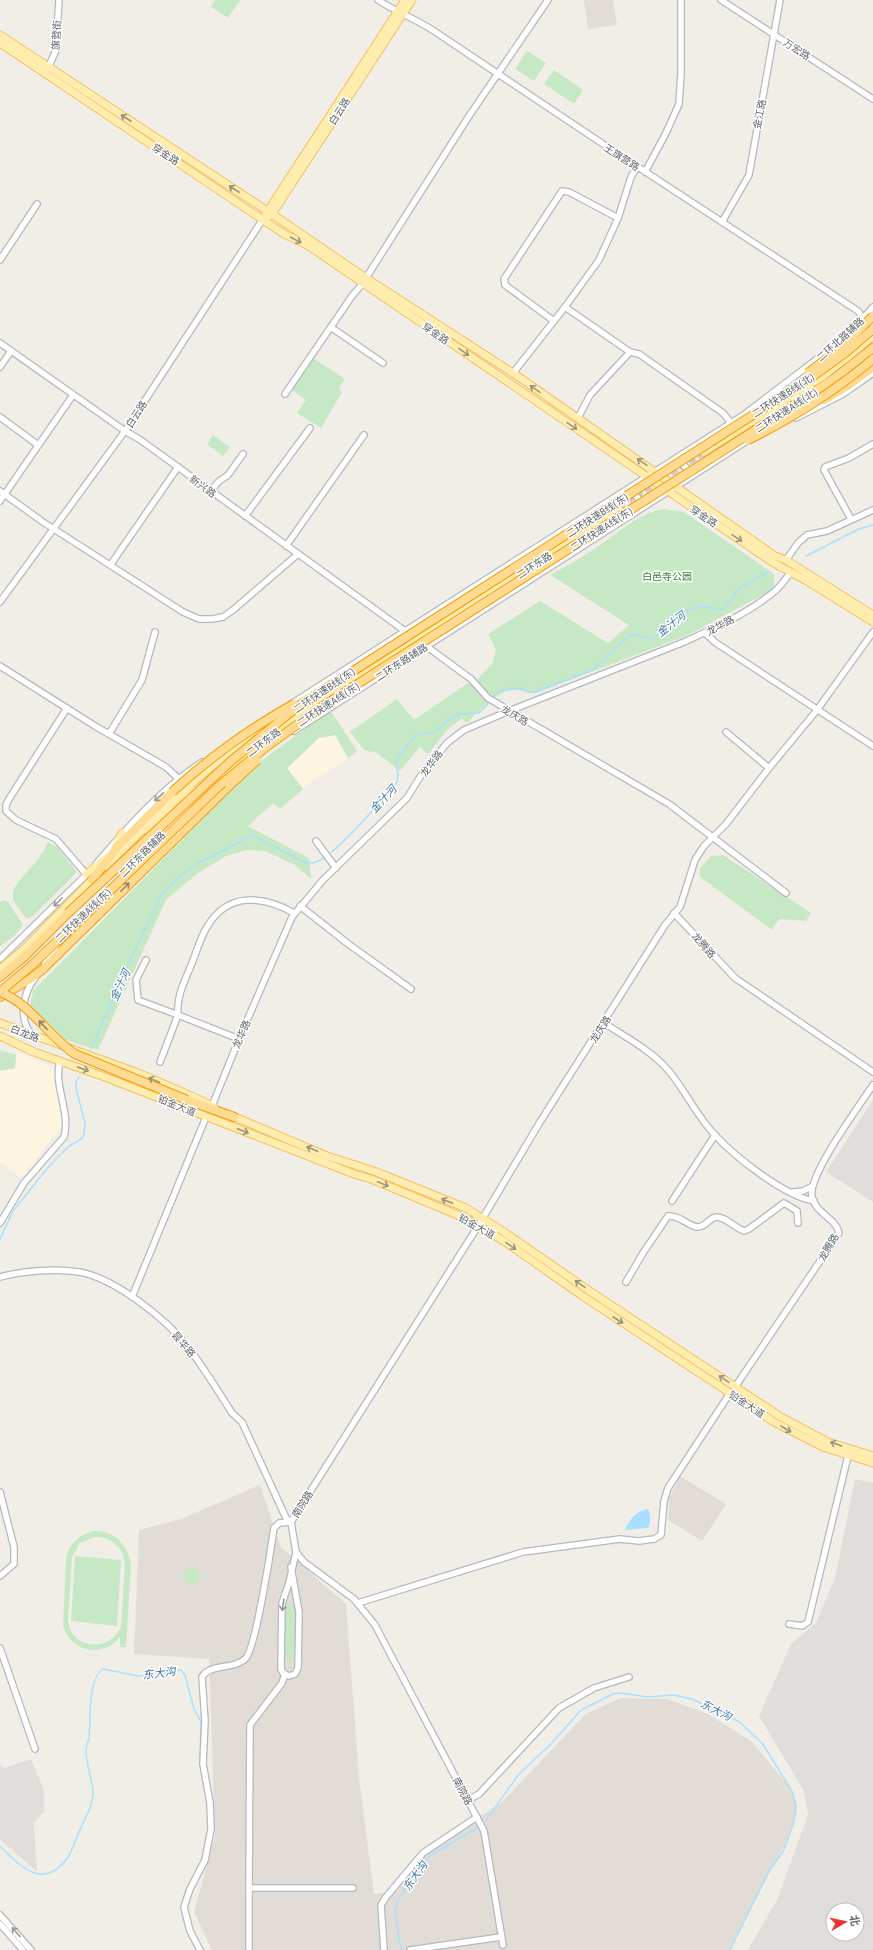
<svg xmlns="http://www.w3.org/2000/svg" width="873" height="1950" font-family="'Roboto Condensed','Noto Sans SC',sans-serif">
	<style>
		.commercial { fill: #fef5e0 }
		.industrial { fill: #e0ddda; fill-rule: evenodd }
		.education { fill: #e1ddd6 }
		.green { fill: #c7e8c4; fill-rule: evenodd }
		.water { fill: #aae0ff }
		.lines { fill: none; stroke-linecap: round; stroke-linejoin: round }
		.stream { stroke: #aae0ff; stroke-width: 1.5 }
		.major-tunnel { stroke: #ccccc8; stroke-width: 7; stroke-dasharray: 7 3.5; stroke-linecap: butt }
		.minor-casing { stroke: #b5b8bc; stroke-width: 8 }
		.major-casing { stroke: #f4c05e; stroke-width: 9 }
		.highway-casing { stroke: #f99a00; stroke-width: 10 }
		.minor { stroke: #fff; stroke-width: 5.5 }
		.major { stroke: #ffedaf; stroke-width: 7 }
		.highway { stroke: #fedb92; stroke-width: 8 }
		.highway-bridge-casing { stroke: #f99a00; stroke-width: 10; stroke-linecap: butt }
		.highway-bridge { stroke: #fedb92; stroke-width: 8 }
		.oneway { stroke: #979481 }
		.oneway2 { stroke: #979a9d }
		.oneway3 { stroke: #8f8875 }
		.labels { text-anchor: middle; stroke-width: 3; stroke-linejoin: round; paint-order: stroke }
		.street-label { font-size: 10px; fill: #5f6468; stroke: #fff }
		.park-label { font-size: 10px; fill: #358233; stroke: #fff }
		.water-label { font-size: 11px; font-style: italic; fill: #3d76a3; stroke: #fff }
	</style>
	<rect width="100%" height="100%" fill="#f1eee8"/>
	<g class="commercial">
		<polygon points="335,735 348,758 311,782 303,789 287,769 319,738"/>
		<polygon points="16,1051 55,1069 64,1123 21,1178 0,1162 0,1071 15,1068"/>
	</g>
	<g class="industrial">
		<polygon points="873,1100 873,1202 826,1172"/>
		<path d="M855,1479L873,1483V1950H748L777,1900L808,1815L804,1791L759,1716L791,1644L816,1623L835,1578ZM833,1910H857V1934H833Z"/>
		<polygon points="31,1759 44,1790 44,1811 34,1823 37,1872 0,1839 0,1765 4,1768"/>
	</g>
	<g class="education">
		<polygon points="584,0 613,0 617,25 588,29"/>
		<polygon points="680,1476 726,1504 702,1541 668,1520 669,1499"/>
		<polygon points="260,1485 281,1547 346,1604 359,1777 374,1894 397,1891 430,1849 471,1823 502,1802 586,1714 621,1698 667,1699 708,1714 751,1741 792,1790 797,1804 796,1815 788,1840 772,1868 730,1950 212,1950 194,1912 215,1835 209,1659 134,1654 139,1530 181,1519"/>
	</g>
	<g class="green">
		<polygon points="215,0 240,0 228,18 211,7"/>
		<polygon points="527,51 546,63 534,81 515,69"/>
		<polygon points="554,70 583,90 574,104 544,84"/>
		<polygon points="313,358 345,379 339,388 342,392 321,428 297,413 306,400 292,390"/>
		<polygon points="213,435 230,447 223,456 207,444"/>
		<path d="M664,509L684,512L774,574V589L688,635L536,693C529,694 524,691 518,690C493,690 483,710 466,723L462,718L447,730L428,754L420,747L400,771L376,752L365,751L350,732L397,699L414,720L468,683L472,685L492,664L496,650L488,634L540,601L608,643L629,625L550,575C565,567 579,559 593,550C616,535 636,514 664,509Z"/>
		<polygon points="330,710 357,751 348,758 335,735 319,738 287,768 303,789 280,809 273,803 248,826 309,858 311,879 295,865 265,851 247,850 226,856 198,873 166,900 98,1050 56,1037 29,1010 33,991 257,764"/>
		<path d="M48,842L58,848L77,872L34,915L30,918H26L13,900V891C23,872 39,864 48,842Z"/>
		<polygon points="723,855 811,913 806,921 779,919 772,930 700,877 700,868 711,856"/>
		<polygon points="4,900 8,902 23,925 15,935 0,946 0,902"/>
		<polygon points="0,1050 16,1055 15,1068 0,1071"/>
		<path d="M93,1531C113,1530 126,1543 131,1562L126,1647H120V1637C103,1659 71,1652 63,1626L66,1560C68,1545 78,1535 93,1531ZM94,1537C110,1536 124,1547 125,1564L121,1626C110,1653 72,1650 68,1621L72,1557L80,1543Z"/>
		<polygon points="75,1556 121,1560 117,1626 71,1621"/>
		<circle cx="192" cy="1576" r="8"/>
		<polygon points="287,1604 292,1604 296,1607 296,1656 294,1660 289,1662 284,1657 285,1606"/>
	</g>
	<path class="water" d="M648,1509C651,1515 651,1522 648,1528L625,1530C629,1520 636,1511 648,1509Z"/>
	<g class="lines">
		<g class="stream">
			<polyline points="806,556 859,529 873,525"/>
			<path d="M91,1049L126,969L161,896L177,879L195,865L252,835L304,862C309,863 312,864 316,862C338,853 380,802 397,782L398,776L396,760L416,735L437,731L449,719L461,714L479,713C495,699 490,690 516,688C523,688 528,693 535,692L594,669L621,642L632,634L652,639C659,635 664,628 670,622C689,606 699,604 722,610L740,588L768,572"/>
			<polyline points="0,1239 13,1211 50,1165 68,1147 81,1139 84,1135 85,1123 76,1088 76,1082 79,1077"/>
			<polyline points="486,1820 519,1774 551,1744 581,1710 613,1694 621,1693 648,1697 673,1695 692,1699 738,1721 762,1743 792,1791 796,1807 794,1822 784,1850 768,1873 730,1950"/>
			<path d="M0,1846C21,1869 45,1890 68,1857C73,1850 75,1840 79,1832C84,1820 92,1809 93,1795C93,1781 87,1767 86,1753C85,1748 88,1743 89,1738C91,1720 87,1680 103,1669L138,1676L181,1670L185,1675L194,1709L201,1722L200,1764"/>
			<path d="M187,1929C173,1903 191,1881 203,1859"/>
			<polyline points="401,1950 395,1912 398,1900 428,1857 477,1828"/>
		</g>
		<polyline class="major-tunnel" points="618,507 704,452"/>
		<g class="minor-casing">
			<g id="minor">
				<path d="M378,0C396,12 416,19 434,31L597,140L858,311L863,318"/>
				<polyline points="721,0 873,99"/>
				<polyline points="48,68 57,48 57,31 59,0"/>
				<polyline points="645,172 666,133 679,104 681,73 681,0"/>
				<polyline points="722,222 749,175 780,0"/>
				<polyline points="0,260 37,204"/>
				<polyline points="366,278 469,116 548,0"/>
				<polyline points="565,307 630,352 639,354 723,413 731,423"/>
				<polyline points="554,321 505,285 504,279 562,191 569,192 618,218"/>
				<polyline points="332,328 383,363"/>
				<polyline points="0,343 125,431 139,439 405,631"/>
				<polyline points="0,367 11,351"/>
				<polyline points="513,373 565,307 599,260 618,218 631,177 637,167"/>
				<polyline points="285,394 352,296 363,283"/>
				<polyline points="0,417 38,445"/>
				<polyline points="578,418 590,395 630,352"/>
				<polyline points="796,418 843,394 873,373"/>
				<polyline points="768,420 779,408"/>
				<polyline points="682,458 684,466 692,472"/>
				<polyline points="0,491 43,522 183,612 199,619 212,619 223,617 233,610 298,554"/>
				<polyline points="211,491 218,482 228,475 243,454"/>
				<polyline points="631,491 638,498 640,506"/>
				<polyline points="0,501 73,395"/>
				<polyline points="245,516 310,428"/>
				<polyline points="851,519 824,470 825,467 849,458 873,444"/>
				<polyline points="286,546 364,435"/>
				<polyline points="543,555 553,545"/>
				<polyline points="786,560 798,543 807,535 827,531 873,510"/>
				<polyline points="111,564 178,467"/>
				<polyline points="0,602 125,431 263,219"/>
				<polyline points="705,633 716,643 873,746"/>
				<polyline points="426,646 471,679 488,698 669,804 786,893"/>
				<polyline points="0,666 95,726 166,767 179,779"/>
				<polyline points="291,704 745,414 834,346 854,328 873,307"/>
				<polyline points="67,708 9,799 6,805 6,811 16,820 56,839 86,874"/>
				<polyline points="294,731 750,439"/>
				<polyline points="726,732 769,768"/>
				<polyline points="109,734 142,680 155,632"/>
				<polyline points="316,841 336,868"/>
				<polyline points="141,855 198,801"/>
				<path d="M96,864C128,827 161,789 202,762"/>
				<polyline points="300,906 351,946 411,989"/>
				<polyline points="674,913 735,978 873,1072"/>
				<polyline points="0,959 89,872"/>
				<polyline points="146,960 136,980 138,1000 178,1015 160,1062"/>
				<polyline points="45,963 58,943"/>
				<path d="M604,1023C625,1037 651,1050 668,1070C685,1090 696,1115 714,1134C734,1156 784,1196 814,1201"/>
				<path d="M32,1035C18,1019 23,993 35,978"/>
				<path d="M239,1039L178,1015C176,996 185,981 192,963C197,951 200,938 207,927C228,891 263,896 294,913"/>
				<path d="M212,1106L239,1039L292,917L323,880L407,798L420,777L447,743L464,730L509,711L684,642C715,628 749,613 775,591C781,586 786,578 791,572"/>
				<polyline points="793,1192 803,1191 811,1187"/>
				<polyline points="672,1201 715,1135"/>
				<path d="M0,1223L24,1183L64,1137C71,1112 53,1086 60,1061"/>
				<path d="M0,1277C23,1271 56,1268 79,1272C115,1278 166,1319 188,1347C204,1368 218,1391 232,1413L242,1422L286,1518L291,1522"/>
				<path d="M626,1282L643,1253L668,1216C680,1215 686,1225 697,1227C705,1228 709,1218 716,1217C727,1217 734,1228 744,1231L749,1229L784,1203L797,1211L798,1223"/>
				<polyline points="132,1297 206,1117"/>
				<path d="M735,1387L839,1233C836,1218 816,1214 812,1197C807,1176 860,1105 873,1085"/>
				<polyline points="0,1492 14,1547 14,1564 0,1576"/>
				<polyline points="291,1567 299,1612 298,1668 295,1674 289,1676 283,1673 281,1669 282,1603 289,1583 296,1552"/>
				<polyline points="358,1603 523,1552 620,1539 639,1541 654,1539 661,1535 664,1501 668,1488 730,1393"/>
				<polyline points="789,1624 802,1626 808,1622 848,1456"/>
				<polyline points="0,1648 35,1749"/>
				<polyline points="285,1674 282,1683 250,1725 249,1888 353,1888"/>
				<polyline points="468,1800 479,1794 559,1708 594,1688 629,1677"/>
				<polyline points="0,1915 31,1950"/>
				<polyline points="0,1924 23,1950"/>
				<polyline points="503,1945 484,1831 375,1625 354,1599 304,1562 296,1552 291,1522 478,1226 540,1122 665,925 680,907 695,860 704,846 726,824 769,768 817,710 873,632"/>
				<path d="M200,1950L190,1931L184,1907L190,1889L205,1860L211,1829L210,1803L203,1764L205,1721L202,1677C210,1663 235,1670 246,1658C256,1646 271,1549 274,1528L279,1523L291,1522"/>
				<polyline points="249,1950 249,1888"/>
				<polyline points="384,1950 381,1905 386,1897 423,1853 477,1817"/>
				<polyline points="410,1950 501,1937"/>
			</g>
		</g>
		<g class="major-casing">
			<g id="major">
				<polyline points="0,35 272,214 366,278 513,373 775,556 786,560 873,615"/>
				<polyline points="0,43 284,234 309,246 363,283 772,562 807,581 873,622"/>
				<polyline points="266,214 405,0"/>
				<polyline points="269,216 272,214 412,0"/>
				<polyline points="704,452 822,377 848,357 873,336"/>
				<polyline points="218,776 304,713 620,510"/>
				<polyline points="195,803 223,774"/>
				<polyline points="149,833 176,806 194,791"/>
				<polyline points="114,849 122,833"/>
				<path d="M106,866C157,816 204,765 266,729"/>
				<polyline points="86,874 108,857"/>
				<polyline points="0,969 24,949 96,876"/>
				<polyline points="0,1023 141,1074 196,1098 214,1107"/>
				<polyline points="0,1036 34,1052 105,1077 354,1174 371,1179 465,1218 504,1241 584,1297 774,1422 823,1447 873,1463"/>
				<polyline points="230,1115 327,1156 374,1171 466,1208 504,1232 591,1292 781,1417 828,1442 873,1456"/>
			</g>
		</g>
		<g class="highway-casing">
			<g id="highway">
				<polyline points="824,400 849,385 873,367"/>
				<polyline points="785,411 836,377 873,348"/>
				<polyline points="92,880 120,844 172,792"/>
				<polyline points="0,977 24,957 68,913"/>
				<polyline points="0,997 30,979 43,969 230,785"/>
				<polyline points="187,1100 234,1117"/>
			</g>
		</g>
		<use href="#minor" class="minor"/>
		<use href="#major" class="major"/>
		<use href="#highway" class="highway"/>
		<g class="highway-bridge-casing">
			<g id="highway-bridge">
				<polyline points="808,373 842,347 873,316"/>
				<path d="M748,440C792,418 835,391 873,359"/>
				<polyline points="230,785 257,760"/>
				<path d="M172,792C209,758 250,728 294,704"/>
				<polyline points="68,913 231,761 297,707 809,379 845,353 873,329"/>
				<polyline points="0,992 32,965 218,787 266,747 323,706 785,411"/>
				<path d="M0,992C31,1004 48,1036 75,1054L187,1100"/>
			</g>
		</g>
		<use href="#highway-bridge" class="highway-bridge"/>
	</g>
	<defs><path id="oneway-shaft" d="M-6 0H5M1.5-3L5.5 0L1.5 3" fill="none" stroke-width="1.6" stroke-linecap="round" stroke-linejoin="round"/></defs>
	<g class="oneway">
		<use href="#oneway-shaft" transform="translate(126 118) rotate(-147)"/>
		<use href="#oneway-shaft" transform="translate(234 189) rotate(-147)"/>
		<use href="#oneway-shaft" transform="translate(296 240) rotate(28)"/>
		<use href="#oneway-shaft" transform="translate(464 352) rotate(35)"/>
		<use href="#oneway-shaft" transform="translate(535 389) rotate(-145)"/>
		<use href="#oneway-shaft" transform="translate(572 426) rotate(34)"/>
		<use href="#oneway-shaft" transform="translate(642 462) rotate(-145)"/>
		<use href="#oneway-shaft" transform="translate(737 538) rotate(34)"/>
		<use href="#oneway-shaft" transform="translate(83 1069) rotate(19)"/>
		<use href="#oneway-shaft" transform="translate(154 1080) rotate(-158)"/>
		<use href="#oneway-shaft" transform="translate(243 1131) rotate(21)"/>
		<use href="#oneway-shaft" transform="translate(312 1149) rotate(-157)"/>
		<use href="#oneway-shaft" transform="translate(383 1184) rotate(22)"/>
		<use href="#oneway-shaft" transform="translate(447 1201) rotate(-159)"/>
		<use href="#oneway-shaft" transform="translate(511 1246) rotate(35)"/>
		<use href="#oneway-shaft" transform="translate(580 1284) rotate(-145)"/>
		<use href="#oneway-shaft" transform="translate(618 1320) rotate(33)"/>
		<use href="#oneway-shaft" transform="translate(724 1379) rotate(-146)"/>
		<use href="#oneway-shaft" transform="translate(786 1429) rotate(30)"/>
		<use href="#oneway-shaft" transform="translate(836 1444) rotate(-160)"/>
	</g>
	<g class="oneway2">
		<use href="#oneway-shaft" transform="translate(159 797) rotate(137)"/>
		<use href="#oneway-shaft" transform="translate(58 902) rotate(135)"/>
		<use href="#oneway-shaft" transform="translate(283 1605) rotate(98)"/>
		<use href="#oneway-shaft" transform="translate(16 1932) rotate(-131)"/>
	</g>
	<g class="oneway3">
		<use href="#oneway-shaft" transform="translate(125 887) rotate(-45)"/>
		<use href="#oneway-shaft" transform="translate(43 1025) rotate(-133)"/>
	</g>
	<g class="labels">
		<g class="street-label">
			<text transform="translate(56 35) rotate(-86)" y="4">旗营街</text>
			<text transform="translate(797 49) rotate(33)" y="4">万宏路</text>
			<text transform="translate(339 111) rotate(-57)" y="4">白云路</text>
			<text transform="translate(759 114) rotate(-79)" y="4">金江路</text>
			<text transform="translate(166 154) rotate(34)" y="4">穿金路</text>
			<text transform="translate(622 157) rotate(33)" y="4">王旗营路</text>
			<text transform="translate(436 333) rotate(35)" y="4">穿金路</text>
			<text transform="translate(840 339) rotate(-42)" y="4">二环北路辅路</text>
			<text transform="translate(783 395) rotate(-33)" y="4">二环快速B线(北)</text>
			<text transform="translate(786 410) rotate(-33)" y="4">二环快速A线(北)</text>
			<text transform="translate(136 414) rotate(-57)" y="4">白云路</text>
			<text transform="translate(203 486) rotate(36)" y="4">新兴路</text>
			<text transform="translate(597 515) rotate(-33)" y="4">二环快速B线(东)</text>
			<text transform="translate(704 516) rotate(34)" y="4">穿金路</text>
			<text transform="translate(601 529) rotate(-33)" y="4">二环快速A线(东)</text>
			<text transform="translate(534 565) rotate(-33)" y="4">二环东路</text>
			<text transform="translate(720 625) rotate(-28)" y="4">龙华路</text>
			<text transform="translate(401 662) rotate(-33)" y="4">二环东路辅路</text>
			<text transform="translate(324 690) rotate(-34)" y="4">二环快速B线(东)</text>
			<text transform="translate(328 704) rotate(-33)" y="4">二环快速A线(东)</text>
			<text transform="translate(515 715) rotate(31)" y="4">龙庆路</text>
			<text transform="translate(263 742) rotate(-37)" y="4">二环东路</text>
			<text transform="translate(431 763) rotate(-53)" y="4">龙华路</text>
			<text transform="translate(142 854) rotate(-45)" y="4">二环东路辅路</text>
			<text transform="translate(83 915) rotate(-44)" y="4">二环快速A线(东)</text>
			<text transform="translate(704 945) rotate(49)" y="4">龙腾路</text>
			<text transform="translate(600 1029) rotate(-57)" y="4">龙庆路</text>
			<text transform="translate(25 1033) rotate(21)" y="4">白龙路</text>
			<text transform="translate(241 1034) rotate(-67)" y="4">龙华路</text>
			<text transform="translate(177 1105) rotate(22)" y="4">铂金大道</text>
			<text transform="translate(477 1226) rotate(29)" y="4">铂金大道</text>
			<text transform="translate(828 1247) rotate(-59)" y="4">龙腾路</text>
			<text transform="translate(184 1344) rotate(50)" y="4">昙华路</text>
			<text transform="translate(747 1404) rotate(33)" y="4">铂金大道</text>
			<text transform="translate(302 1504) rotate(-58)" y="4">南院路</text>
			<text transform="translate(463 1791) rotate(62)" y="4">南院路</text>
		</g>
		<g class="park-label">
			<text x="667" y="580">白邑寺公园</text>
		</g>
		<g class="water-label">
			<text transform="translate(671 624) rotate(-38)" y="4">金汁河</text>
			<text transform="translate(383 799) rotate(-47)" y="4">金汁河</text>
			<text transform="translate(120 985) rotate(-65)" y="4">金汁河</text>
			<text transform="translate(159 1673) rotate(-7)" y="4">东大沟</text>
			<text transform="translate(716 1710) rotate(26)" y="4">东大沟</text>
			<text transform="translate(415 1876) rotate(-55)" y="4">东大沟</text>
		</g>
	</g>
	<g transform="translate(845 1922) rotate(81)"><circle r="19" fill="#ffffff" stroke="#bfc1c3"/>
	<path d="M0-3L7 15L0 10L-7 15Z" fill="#ec3433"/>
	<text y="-6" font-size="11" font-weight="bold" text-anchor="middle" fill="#5f6468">北</text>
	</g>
</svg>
